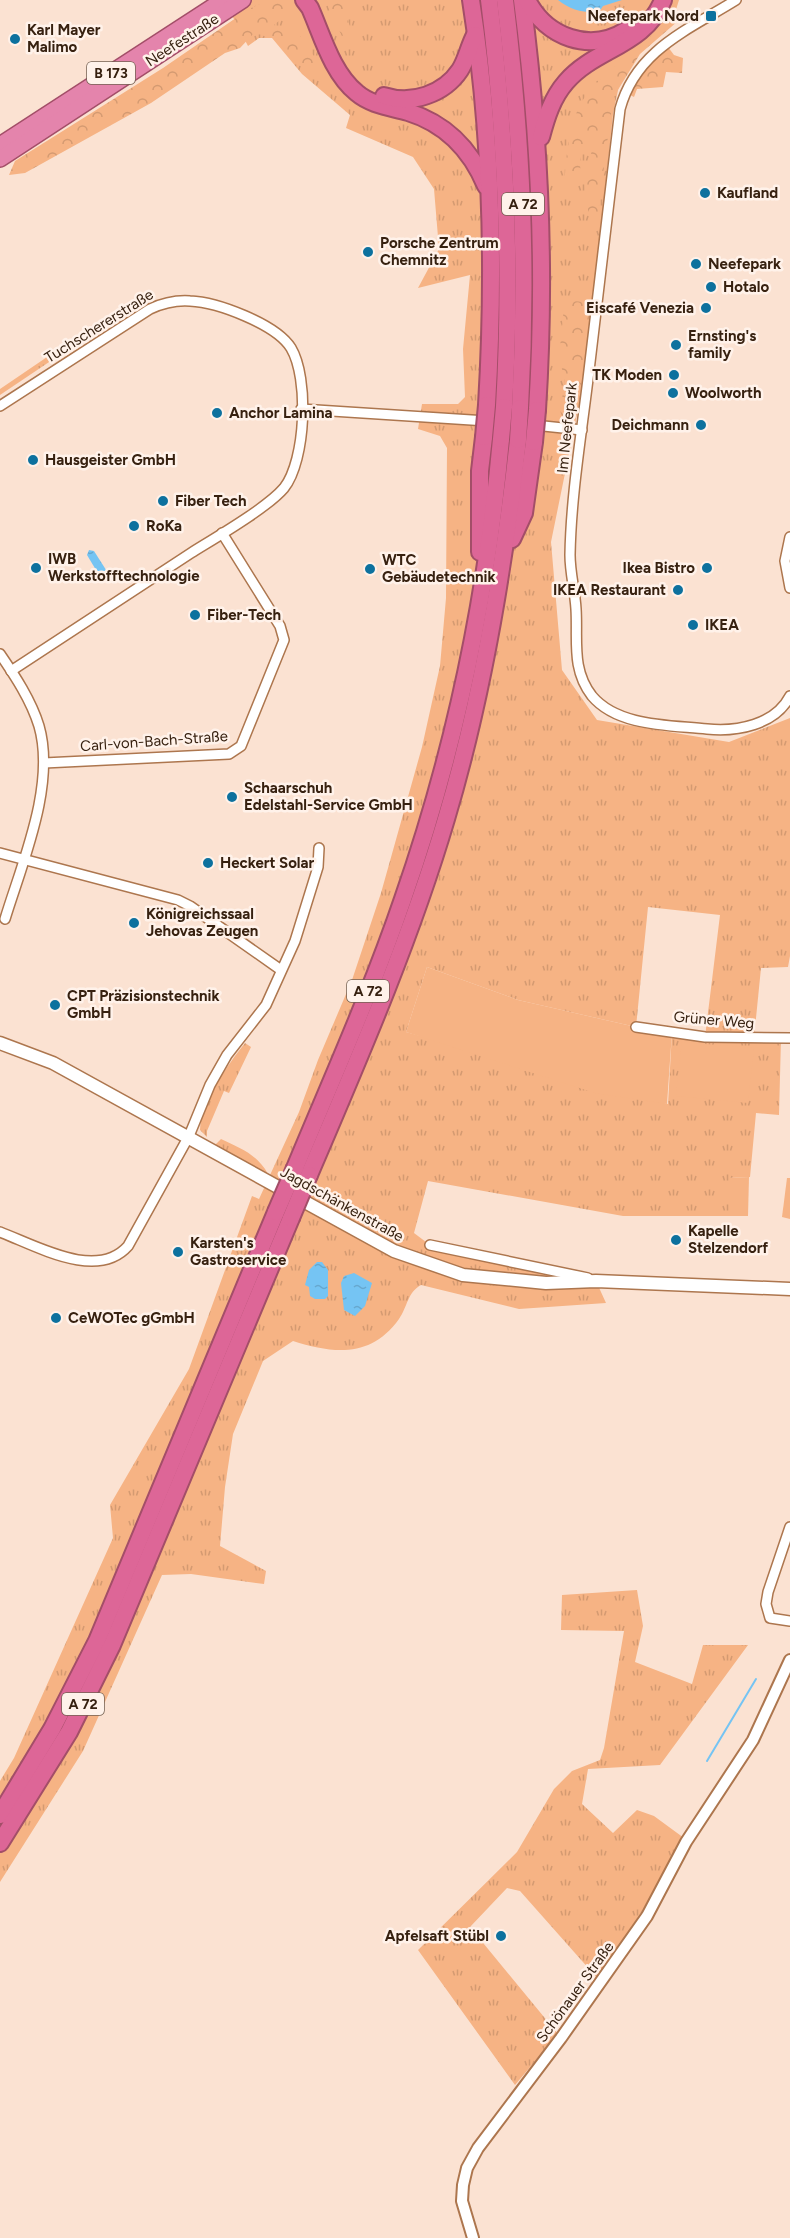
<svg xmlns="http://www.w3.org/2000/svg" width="790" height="2238" font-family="Figtree,sans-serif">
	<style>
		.grass { fill: url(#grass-tufts); fill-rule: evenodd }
		.forest { fill: url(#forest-crowns) }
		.garden { fill: #f6b384 }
		.water { fill: url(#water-ripples) }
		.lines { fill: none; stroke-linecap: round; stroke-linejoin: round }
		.stream { stroke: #75c4f3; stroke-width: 2 }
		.minor-casing { stroke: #ad764e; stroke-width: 12 }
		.tertiary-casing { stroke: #ad764e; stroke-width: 14 }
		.secondary-casing { stroke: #ad764e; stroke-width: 15 }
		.trunk-casing { stroke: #a34e68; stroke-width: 18 }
		.motorway-casing { stroke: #a34e68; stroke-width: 20 }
		.minor { stroke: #fff; stroke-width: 9 }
		.tertiary { stroke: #fff; stroke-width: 10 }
		.secondary { stroke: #fff; stroke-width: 12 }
		.trunk { stroke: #e484ac; stroke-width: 15 }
		.motorway { stroke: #dd6697; stroke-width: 16 }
		.motorway-bridge-casing { stroke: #a34e68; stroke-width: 20; stroke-linecap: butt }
		.motorway-bridge { stroke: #dd6697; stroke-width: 16 }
		.poi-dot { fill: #0d719e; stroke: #fff2ea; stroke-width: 2 }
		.labels { text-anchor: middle; stroke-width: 5; stroke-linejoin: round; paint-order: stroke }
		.shield { fill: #fff2ea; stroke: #736051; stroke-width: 1.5 }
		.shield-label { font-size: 14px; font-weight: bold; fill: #372110 }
		.poi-label { font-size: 15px; font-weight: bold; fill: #372110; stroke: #fff2ea; text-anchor: start }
		.street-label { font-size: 15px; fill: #372110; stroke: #fff2ea }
	</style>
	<defs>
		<pattern id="grass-tufts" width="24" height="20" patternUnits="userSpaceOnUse" patternTransform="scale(1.5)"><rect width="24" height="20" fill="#f6b384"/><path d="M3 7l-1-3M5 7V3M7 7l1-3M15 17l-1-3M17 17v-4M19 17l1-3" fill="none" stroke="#d49a71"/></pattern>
		<pattern id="forest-crowns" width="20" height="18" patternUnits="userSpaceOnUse" patternTransform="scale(1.5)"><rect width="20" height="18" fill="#f6b384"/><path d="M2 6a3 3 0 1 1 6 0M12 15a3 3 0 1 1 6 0" fill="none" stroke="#d49a71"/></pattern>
		<pattern id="water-ripples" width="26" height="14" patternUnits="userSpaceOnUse" patternTransform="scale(1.5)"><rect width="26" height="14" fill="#75c4f3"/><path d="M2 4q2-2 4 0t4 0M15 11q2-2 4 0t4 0" fill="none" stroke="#66a8cf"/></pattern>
	</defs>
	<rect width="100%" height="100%" fill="#fbe2d2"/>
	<g class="grass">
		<path d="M224,0H679L674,16L666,29L639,51L621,76L613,114L592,317L581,395L551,542L562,670L597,720L729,742L790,718V956L788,967L761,968L754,1038H781L779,1115L756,1113L750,1177L729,1178V1216H623L428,1181L414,1233L430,1245L596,1281L606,1303L519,1309L421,1285C407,1293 408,1306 399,1319C371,1358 334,1354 293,1341L263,1361L233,1434L225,1487L220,1546L266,1571L264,1584L191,1574L162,1575L83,1751L0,1882V1781L14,1758L113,1538L110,1505L189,1369L252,1196L259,1199L299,1112L318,1060L352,980L381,893L422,747L440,666L446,598L447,448L440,436L418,429L422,404H458L465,397L463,349L470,275L418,288L439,249L434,189L413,157L346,128L350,115L302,74L272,38H259L248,46ZM648,907L720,915L705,1037L672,1032L668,1104L406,1032L427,967L518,1000L636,1027Z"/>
		<polygon points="131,307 0,395 0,389 103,319"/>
		<path d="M245,1043L251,1047L229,1093L224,1091L207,1131V1137L200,1130C201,1103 228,1064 245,1043Z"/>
		<path d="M221,1139C240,1148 257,1154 268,1174L215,1145Z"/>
		<polygon points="637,1590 643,1626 635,1662 692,1684 703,1645 748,1645 660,1765 588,1769 582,1804 613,1833 637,1810 654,1816 684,1838 642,1911 598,1979 520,1891 507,1888 470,1927 558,2034 515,2085 418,1950 517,1852 554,1789 572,1771 600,1760 604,1748 624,1631 561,1630 562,1595"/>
	</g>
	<g class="forest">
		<path d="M268,0H291L303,10L286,15L274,25L283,31L295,28L317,61L306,67C282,55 287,36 255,32L240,48L225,53L151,103L25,173L9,175L15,161L163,68L249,9Z"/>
		<polygon points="325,0 342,0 350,27 347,47"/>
		<path d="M676,18L678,21L640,54L613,98L597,220L589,214C586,200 583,183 586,170C589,158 594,154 590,142L581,151L580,173L574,181L565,178C565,159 571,122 580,105C595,77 650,36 676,18Z"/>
		<polygon points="668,47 674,55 683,58 682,73 666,72 663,87 637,89 634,97 630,95 641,71"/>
		<polygon points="572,301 585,302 592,317 577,413 566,417 560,411 565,380 559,358 564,307"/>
	</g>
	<g class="garden">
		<polygon points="427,967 518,1000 636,1027 672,1032 667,1104 595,1093 406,1032"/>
		<polygon points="682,1042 754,1048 748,1103 676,1096"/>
		<polygon points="749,1177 748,1216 729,1216 729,1178"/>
		<polygon points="787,1178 790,1178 790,1219 782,1217"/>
	</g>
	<g class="water">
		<path d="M558,0H622L603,6L599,12C584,13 570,10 558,0Z"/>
		<polygon points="89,550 94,551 108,573 104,575 96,570 87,555"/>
		<polygon points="317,1262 322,1262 328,1270 328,1296 325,1299 315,1299 310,1296 309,1287 305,1285 309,1270"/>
		<polygon points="354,1273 372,1283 365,1306 355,1316 344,1310 341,1283 344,1276"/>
	</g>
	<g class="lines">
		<polyline class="stream" points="707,1761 756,1679"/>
		<g class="minor-casing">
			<g id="minor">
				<path d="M736,0C688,30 636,50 620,109C609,199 599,289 588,379C581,437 571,497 570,555C570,573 575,591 576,609C578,640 571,669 592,696C618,727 671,725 707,729C737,732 775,725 790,696"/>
				<path d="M0,406L150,309C163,303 176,300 190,301C217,302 276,324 291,348C309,378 306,460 284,488C267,508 215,538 191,553C131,592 71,631 11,671"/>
				<polyline points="301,409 487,421"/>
				<polyline points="534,425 582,430"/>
				<polyline points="790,537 785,561 790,588"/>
				<path d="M0,654C15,676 31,700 39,726C56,785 22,863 5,919"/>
				<polyline points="44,763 229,754 241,746 284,640 280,626 222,533"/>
				<polyline points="0,853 178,900 190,906 281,970"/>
				<polyline points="636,1027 705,1037 790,1038"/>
				<path d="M0,1232C37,1246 97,1281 128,1246L189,1136L210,1085L227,1055L266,1005L295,941L318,867L319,848"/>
				<polyline points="430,1245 588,1278"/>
				<polyline points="790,1527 768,1592 766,1604 770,1618 790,1621"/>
			</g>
		</g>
		<g class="tertiary-casing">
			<polyline id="tertiary" points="473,2238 462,2201 463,2185 467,2168 478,2148 561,2038 647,1916 686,1842 753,1740 790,1660"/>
		</g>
		<g class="secondary-casing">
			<polyline id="secondary" points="0,1043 53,1063 394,1251 463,1275 546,1283 596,1281 790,1289"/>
		</g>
		<g class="trunk-casing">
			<g id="trunk">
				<polyline points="0,145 223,0"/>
				<polyline points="0,159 243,0"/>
			</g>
		</g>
		<g class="motorway-casing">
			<g id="motorway">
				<path d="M304,0L310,8C322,35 332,73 357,93C371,105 391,107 408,112C447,124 471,150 486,186"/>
				<path d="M471,0C492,134 495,270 487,405"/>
				<path d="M489,0C506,136 512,270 504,407"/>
				<path d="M505,0C522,140 528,268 520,408"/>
				<path d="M522,0C540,137 546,272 537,410"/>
				<path d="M527,0C546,37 590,54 627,30"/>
				<path d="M384,96C412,105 444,94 460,70C467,59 469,46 475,35"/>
				<path d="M541,137C546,118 552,98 566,82C595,48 645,46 663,0"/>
				<polyline points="512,539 524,513 534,442"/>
				<polyline points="480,552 480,471 484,437"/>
				<path d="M295,1168C332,1079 372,990 403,899C455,750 487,596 501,439"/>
				<path d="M309,1175C359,1058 410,941 446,819C483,695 504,568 518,440"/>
				<polyline points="0,1815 52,1729 97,1641 276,1212"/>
				<polyline points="0,1843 69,1732 112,1645 291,1218"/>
			</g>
		</g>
		<use href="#minor" class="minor"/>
		<use href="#tertiary" class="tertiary"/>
		<use href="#secondary" class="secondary"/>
		<use href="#trunk" class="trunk"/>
		<use href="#motorway" class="motorway"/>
		<g class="motorway-bridge-casing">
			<g id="motorway-bridge">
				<polyline points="484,437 487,405"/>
				<polyline points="501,439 504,407"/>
				<polyline points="518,440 520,408"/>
				<polyline points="534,442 537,410"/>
				<polyline points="276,1212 295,1168"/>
				<polyline points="291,1218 309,1175"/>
			</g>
		</g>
		<use href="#motorway-bridge" class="motorway-bridge"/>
	</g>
	<g class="poi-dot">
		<rect x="705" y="10" width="12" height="12" rx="3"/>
		<circle cx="15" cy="39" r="6"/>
		<circle cx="705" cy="193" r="6"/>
		<circle cx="368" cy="252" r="6"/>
		<circle cx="696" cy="264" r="6"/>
		<circle cx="711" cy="287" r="6"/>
		<circle cx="706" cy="308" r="6"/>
		<circle cx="676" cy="345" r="6"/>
		<circle cx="674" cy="375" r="6"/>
		<circle cx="673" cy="393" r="6"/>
		<circle cx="217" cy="413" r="6"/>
		<circle cx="701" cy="425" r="6"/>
		<circle cx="33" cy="460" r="6"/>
		<circle cx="163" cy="501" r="6"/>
		<circle cx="134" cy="526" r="6"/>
		<circle cx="36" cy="568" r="6"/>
		<circle cx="707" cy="568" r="6"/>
		<circle cx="370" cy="569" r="6"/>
		<circle cx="678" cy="590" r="6"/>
		<circle cx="195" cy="615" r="6"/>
		<circle cx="693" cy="625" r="6"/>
		<circle cx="232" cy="797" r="6"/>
		<circle cx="208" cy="863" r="6"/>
		<circle cx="134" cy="923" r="6"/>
		<circle cx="55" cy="1005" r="6"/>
		<circle cx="676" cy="1240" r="6"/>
		<circle cx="178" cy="1252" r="6"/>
		<circle cx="56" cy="1318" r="6"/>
		<circle cx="501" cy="1936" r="6"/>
	</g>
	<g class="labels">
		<g class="shield">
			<rect x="87" y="62" width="48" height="22" rx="4.5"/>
			<rect x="502" y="193" width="42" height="22" rx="4.5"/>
			<rect x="347" y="980" width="42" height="22" rx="4.5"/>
			<rect x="62" y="1693" width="42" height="22" rx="4.5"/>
		</g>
		<g class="shield-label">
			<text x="111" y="78">B 173</text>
			<text x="523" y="209">A 72</text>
			<text x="368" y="996">A 72</text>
			<text x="83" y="1709">A 72</text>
		</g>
		<g class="poi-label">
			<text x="699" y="21" text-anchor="end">Neefepark Nord</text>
			<text x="27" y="35">Karl Mayer<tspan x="27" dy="17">Malimo</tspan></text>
			<text x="717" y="198">Kaufland</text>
			<text x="380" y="248">Porsche Zentrum<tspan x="380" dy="17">Chemnitz</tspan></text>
			<text x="708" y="269">Neefepark</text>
			<text x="723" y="292">Hotalo</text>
			<text x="694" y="313" text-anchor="end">Eiscafé Venezia</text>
			<text x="688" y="341">Ernsting's<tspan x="688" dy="17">family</tspan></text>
			<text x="662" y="380" text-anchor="end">TK Moden</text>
			<text x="685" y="398">Woolworth</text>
			<text x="229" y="418">Anchor Lamina</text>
			<text x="689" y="430" text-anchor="end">Deichmann</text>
			<text x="45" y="465">Hausgeister GmbH</text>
			<text x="175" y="506">Fiber Tech</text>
			<text x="146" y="531">RoKa</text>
			<text x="48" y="564">IWB<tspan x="48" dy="17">Werkstofftechnologie</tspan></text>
			<text x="382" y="565">WTC<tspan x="382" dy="17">Gebäudetechnik</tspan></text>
			<text x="695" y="573" text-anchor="end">Ikea Bistro</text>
			<text x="666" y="595" text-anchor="end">IKEA Restaurant</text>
			<text x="207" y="620">Fiber-Tech</text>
			<text x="705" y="630">IKEA</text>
			<text x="244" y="793">Schaarschuh<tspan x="244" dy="17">Edelstahl-Service GmbH</tspan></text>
			<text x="220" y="868">Heckert Solar</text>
			<text x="146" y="919">Königreichssaal<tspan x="146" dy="17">Jehovas Zeugen</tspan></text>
			<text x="67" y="1001">CPT Präzisionstechnik<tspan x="67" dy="17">GmbH</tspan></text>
			<text x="688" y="1236">Kapelle<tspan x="688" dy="17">Stelzendorf</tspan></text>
			<text x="190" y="1248">Karsten's<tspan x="190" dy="17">Gastroservice</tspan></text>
			<text x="68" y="1323">CeWOTec gGmbH</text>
			<text x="489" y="1941" text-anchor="end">Apfelsaft Stübl</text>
		</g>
		<g class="street-label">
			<text transform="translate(182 40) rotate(-33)" y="5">Neefestraße</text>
			<text transform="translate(99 326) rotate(-32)" y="5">Tuchschererstraße</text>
			<text transform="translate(567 428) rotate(-84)" y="5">Im Neefepark</text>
			<text transform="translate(154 741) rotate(-4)" y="5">Carl-von-Bach-Straße</text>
			<text transform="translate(714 1020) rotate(5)" y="5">Grüner Weg</text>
			<text transform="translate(342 1204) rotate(29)" y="5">Jagdschänkenstraße</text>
			<text transform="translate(575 1992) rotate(-54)" y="5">Schönauer Straße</text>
		</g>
	</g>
</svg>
